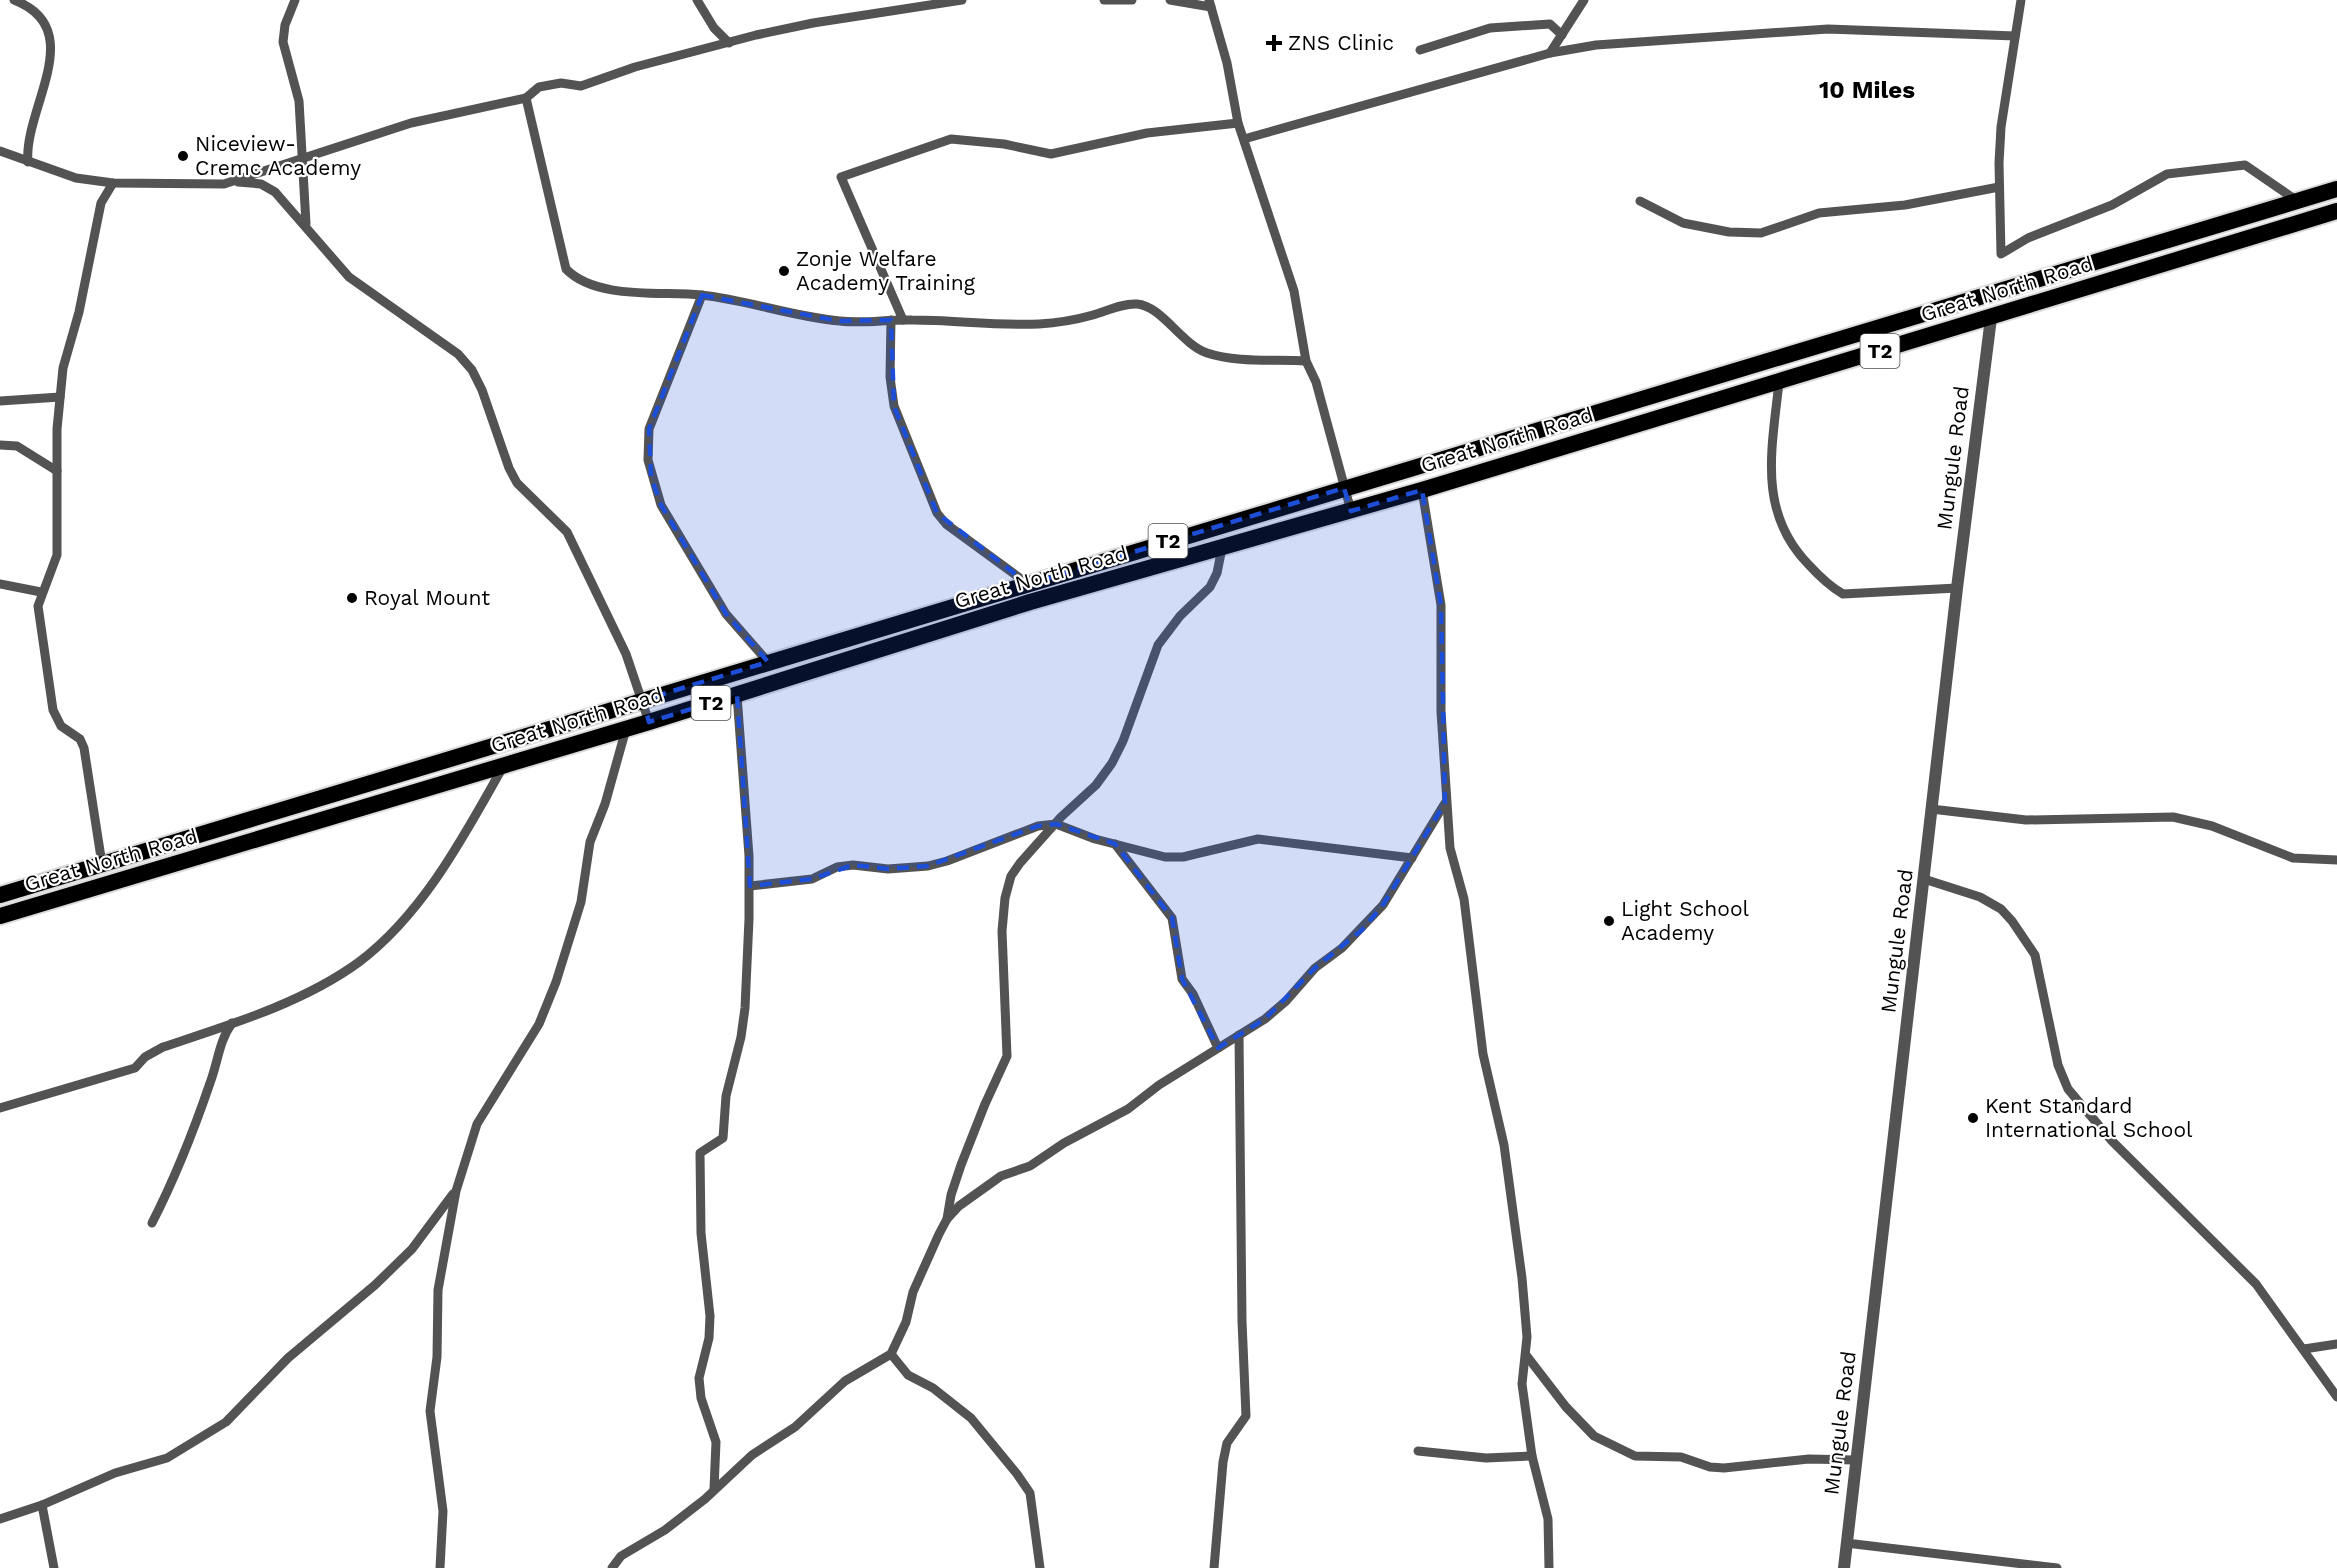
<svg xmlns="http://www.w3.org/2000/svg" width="2337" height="1568" font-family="'Work Sans',sans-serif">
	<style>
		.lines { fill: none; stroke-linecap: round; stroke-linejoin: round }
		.trunk-casing { stroke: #dbdbdb; stroke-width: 20 }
		.minor { stroke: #535353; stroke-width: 9 }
		.tertiary { stroke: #535353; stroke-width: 12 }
		.trunk { stroke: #000; stroke-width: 16 }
		.marked { fill: #1d4ed8; fill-opacity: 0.2; stroke: #1d4ed8; stroke-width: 4.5; stroke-dasharray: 12 8; stroke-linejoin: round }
		.poi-dot { fill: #000; stroke: #fff; stroke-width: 2 }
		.labels { text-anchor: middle; stroke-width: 4.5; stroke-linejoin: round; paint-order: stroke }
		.shield { fill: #fff; stroke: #4c4c4c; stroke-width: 1.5 }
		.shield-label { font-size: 20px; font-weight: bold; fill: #000 }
		.poi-label { font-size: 21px; fill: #000; stroke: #fff; text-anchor: start }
		.street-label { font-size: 21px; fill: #000; stroke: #fff }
		.quarter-label { font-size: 24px; font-weight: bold; fill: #000; stroke: #fff }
	</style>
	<rect width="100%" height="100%" fill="#fff"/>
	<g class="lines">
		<g class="trunk-casing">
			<g id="trunk">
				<polyline points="0,895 2337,189"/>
				<polyline points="0,916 649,722 1030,602 1422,490 2337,211"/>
			</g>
		</g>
		<g class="minor">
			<path d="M14,0C90,29 23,109 28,162"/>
			<polyline points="295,0 285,25 283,42 299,101 306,224"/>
			<polyline points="697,0 714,28 729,43"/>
			<polyline points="1104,0 1132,0"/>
			<polyline points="1170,0 1211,7"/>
			<polyline points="1209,0 1227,63 1238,123 1294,291 1306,361 1316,382 1351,511"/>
			<polyline points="2021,0 2001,127 1999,163 2001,254 2028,238 2112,205 2167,174 2245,165 2296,200"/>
			<polyline points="1420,50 1490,28 1550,24 1562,35"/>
			<polyline points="1550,53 1584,0"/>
			<path d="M526,98L566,269C596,300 662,291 701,295C748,300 793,317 840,321C864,324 888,319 912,320C955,320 996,326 1039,324C1057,323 1075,320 1093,315C1107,311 1122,303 1137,304C1162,306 1181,344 1207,353C1237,363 1275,359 1306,361"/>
			<polyline points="1244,139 1550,53 1596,45 1828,29 2015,36"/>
			<polyline points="0,151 76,178 113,183 224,184 411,123 526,98 539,87 561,83 581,86 635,67 756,35 813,23 962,0"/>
			<polyline points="238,182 261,184 275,192 349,277 458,354 472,370 482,390 509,468 517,483 567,532 626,654 649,722"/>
			<polyline points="1640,201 1683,223 1729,232 1761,233 1819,213 1905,205 1999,187"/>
			<polyline points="702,295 649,429 648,460 661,505 726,614 768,662"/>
			<polyline points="891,320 890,377 894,406 937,513 946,524 1028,584"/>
			<polyline points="903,320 841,177 951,139 1004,144 1051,154 1147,133 1238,123"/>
			<path d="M1779,382C1772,449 1757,511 1808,564C1819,576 1829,586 1843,594L1957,588"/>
			<polyline points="0,401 60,397"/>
			<polyline points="0,445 17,446 57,471"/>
			<polyline points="1422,490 1441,605 1441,712 1450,848 1464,899 1483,1054 1504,1145 1522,1278 1527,1337 1522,1384 1532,1456 1548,1519 1549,1568"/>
			<polyline points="0,584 41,592"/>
			<polyline points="1931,809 2026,820 2173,817 2212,826 2293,858 2337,860"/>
			<polyline points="1115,844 1172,918 1182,979 1193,994 1218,1048"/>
			<polyline points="102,864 84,748 80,739 61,726 53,710 38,606 57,555 57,429 63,368 79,312 101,203 113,183"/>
			<polyline points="1924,879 1980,897 2001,909 2012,921 2035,955 2058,1065 2068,1089 2112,1141 2256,1284 2337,1397"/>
			<polyline points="750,886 812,879 837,867 853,865 888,869 928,866 947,861 1038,826 1056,824 1095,839 1165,857 1183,857 1258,839 1412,858"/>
			<path d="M0,1108L135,1068L145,1057L163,1047C229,1025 303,1003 359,962C424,913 465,834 504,765"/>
			<polyline points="947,1219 951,1195 961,1165 985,1104 1007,1056 1002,931 1005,898 1011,876 1020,863 1061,817 1096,785 1112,763 1123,741 1158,645 1180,616 1210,587 1217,573 1222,548"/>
			<path d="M152,1223C175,1178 194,1130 210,1083C218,1062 219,1041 232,1023"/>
			<polyline points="2304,1349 2337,1344"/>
			<polyline points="891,1354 908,1375 933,1388 971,1418 1017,1474 1030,1493 1040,1568"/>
			<polyline points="1526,1355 1566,1407 1594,1436 1635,1456 1681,1457 1710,1467 1724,1468 1809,1459 1855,1460"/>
			<polyline points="1418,1451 1486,1458 1532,1456"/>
			<polyline points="714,1489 716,1442 701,1398 699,1378 709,1338 710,1316 701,1233 700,1153 723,1138 726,1096 741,1037 745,1008 749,919 749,856 737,695"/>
			<polyline points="42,1505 54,1568"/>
			<polyline points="0,1519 42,1505 115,1473 167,1458 226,1422 288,1358 375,1285 412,1249 453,1194"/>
			<polyline points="1846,1543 2057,1568"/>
			<polyline points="440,1568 443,1511 430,1411 437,1357 438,1290 456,1191 477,1124 539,1024 556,982 581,902 590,842 605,804 626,729"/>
			<polyline points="612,1568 621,1556 665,1530 705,1499 752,1455 795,1427 845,1381 891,1354 906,1322 913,1292 939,1234 947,1219 959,1206 1001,1176 1030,1166 1064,1143 1128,1109 1159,1085 1265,1019 1286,1001 1315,968 1342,948 1383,905 1445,803"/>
			<polyline points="1214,1568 1223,1462 1227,1443 1246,1416 1242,1321 1239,1035"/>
		</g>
		<polyline class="tertiary" points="1844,1568 1957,588 1991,318"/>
		<use href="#trunk" class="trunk"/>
	</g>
	<path class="marked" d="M702,295L839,321L891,320L894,406L937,513L1028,584L1344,488L1351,511L1422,490L1441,605L1445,803L1383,905L1362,930L1315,968L1265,1019L1218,1048L1182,979L1172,918L1115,844L1056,824L1038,826L928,866L888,869L853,865L812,879L750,886L737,695L649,722L643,700L768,662L726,614L661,505L651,477L649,429Z"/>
	<g class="poi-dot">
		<path d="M1271 34h6v6h6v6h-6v6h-6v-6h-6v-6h6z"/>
		<circle cx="183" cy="156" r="6"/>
		<circle cx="784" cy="271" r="6"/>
		<circle cx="352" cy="598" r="6"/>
		<circle cx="1609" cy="921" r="6"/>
		<circle cx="1973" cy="1118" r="6"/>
	</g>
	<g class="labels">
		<g class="shield">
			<rect x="1860.5" y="334" width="39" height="34" rx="4.5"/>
			<rect x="1148.5" y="524" width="39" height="34" rx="4.5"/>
			<rect x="691.5" y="686" width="39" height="34" rx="4.5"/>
		</g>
		<g class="shield-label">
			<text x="1880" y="358">T2</text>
			<text x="1168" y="548">T2</text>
			<text x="711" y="710">T2</text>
		</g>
		<g class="poi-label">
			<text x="1288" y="50">ZNS Clinic</text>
			<text x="195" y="151">Niceview-<tspan x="195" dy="24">Cremc Academy</tspan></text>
			<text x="796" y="266">Zonje Welfare<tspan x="796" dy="24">Academy Training</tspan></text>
			<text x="364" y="605">Royal Mount</text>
			<text x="1621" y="916">Light School<tspan x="1621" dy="24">Academy</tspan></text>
			<text x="1985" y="1113">Kent Standard<tspan x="1985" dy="24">International School</tspan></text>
		</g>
		<g class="street-label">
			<text transform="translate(2007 289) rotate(-17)" y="7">Great North Road</text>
			<text transform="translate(1507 440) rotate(-17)" y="7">Great North Road</text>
			<text transform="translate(1953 458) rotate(-83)" y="7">Mungule Road</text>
			<text transform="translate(1041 577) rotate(-16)" y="7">Great North Road</text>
			<text transform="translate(577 720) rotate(-17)" y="7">Great North Road</text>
			<text transform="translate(111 860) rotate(-16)" y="7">Great North Road</text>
			<text transform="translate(1897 941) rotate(-83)" y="7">Mungule Road</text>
			<text transform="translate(1840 1423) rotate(-83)" y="7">Mungule Road</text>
		</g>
		<g class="quarter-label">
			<text x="1867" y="98">10 Miles</text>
		</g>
	</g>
</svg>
